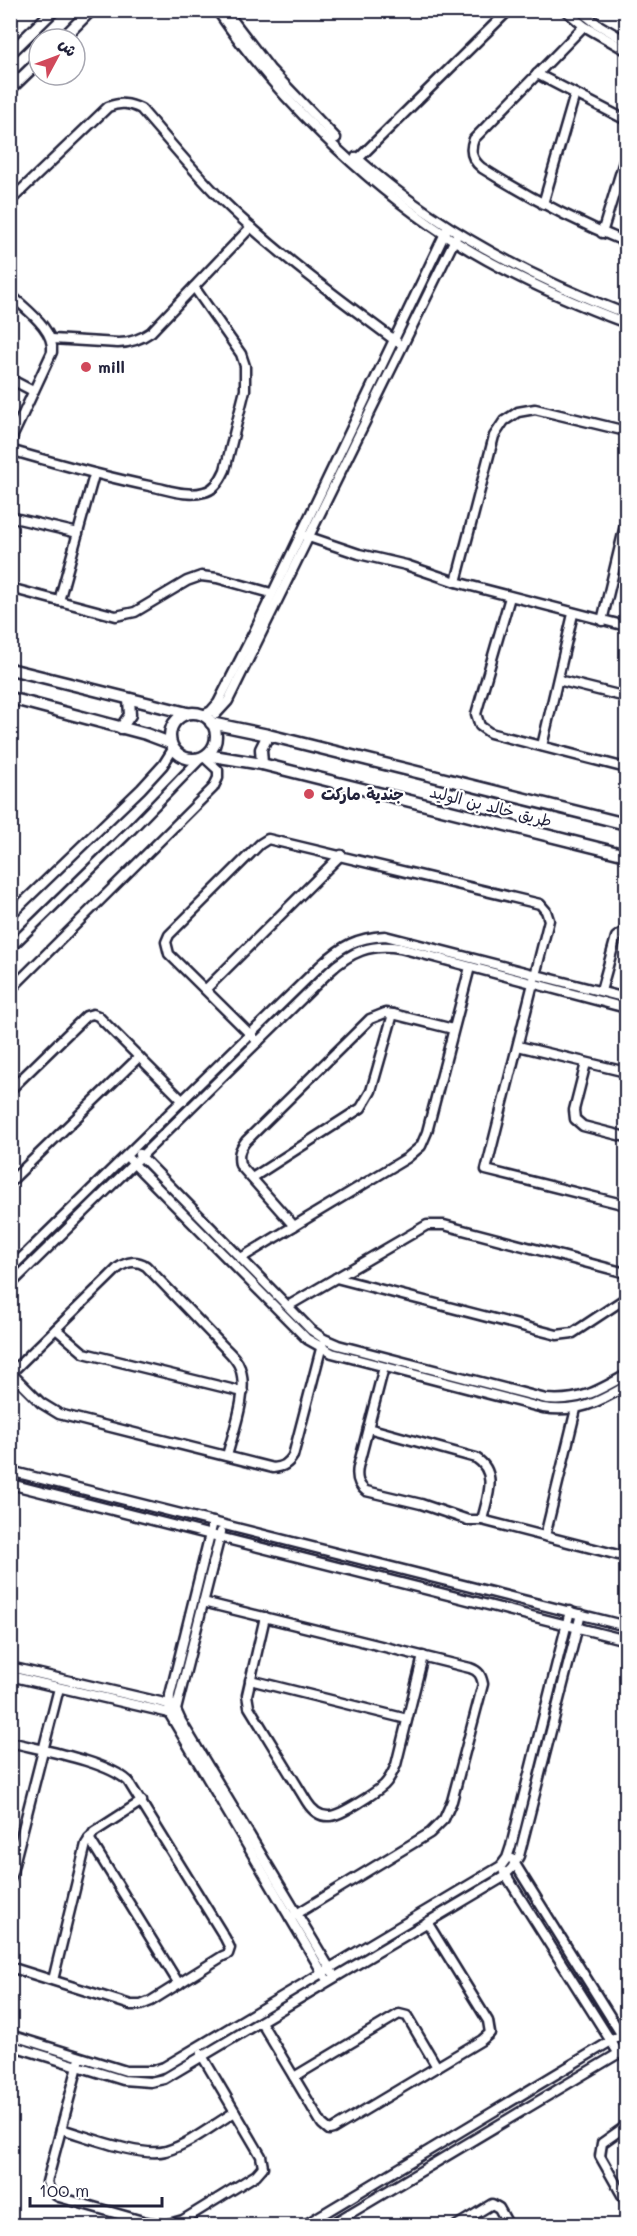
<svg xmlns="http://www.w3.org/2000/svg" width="637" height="2236" font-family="Mali,'Playpen Sans Arabic',sans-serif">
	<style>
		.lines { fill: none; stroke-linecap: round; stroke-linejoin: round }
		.minor-casing { stroke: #22223b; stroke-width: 13 }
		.tertiary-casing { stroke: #22223b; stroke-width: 15 }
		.minor { stroke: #fff; stroke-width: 8 }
		.tertiary { stroke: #fff; stroke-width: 10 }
		.poi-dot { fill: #d1495b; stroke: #fff; stroke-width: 2 }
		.labels { text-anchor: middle; stroke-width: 4.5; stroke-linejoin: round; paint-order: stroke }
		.poi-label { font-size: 16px; font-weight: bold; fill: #22223b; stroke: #fff; text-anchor: start }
		.street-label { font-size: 16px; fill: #22223b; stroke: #fff }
	</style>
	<rect width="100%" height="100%" fill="#fff"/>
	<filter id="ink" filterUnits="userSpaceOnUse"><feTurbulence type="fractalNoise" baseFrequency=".0167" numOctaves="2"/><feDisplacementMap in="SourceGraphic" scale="12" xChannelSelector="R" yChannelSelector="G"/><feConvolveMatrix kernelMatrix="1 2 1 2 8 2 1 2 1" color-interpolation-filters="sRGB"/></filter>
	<g filter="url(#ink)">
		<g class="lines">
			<g class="minor-casing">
				<g id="minor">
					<path d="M217,10C276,96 360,179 447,236C502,272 565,300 626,323"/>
					<polyline points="225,10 270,69 336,138"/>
					<polyline points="565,10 584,26 626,50"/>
					<polyline points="579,10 597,24 626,41"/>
					<path d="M584,26L474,139C469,151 472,160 482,168C528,197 576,222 626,242"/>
					<polyline points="537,74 626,120"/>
					<path d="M356,157C434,227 529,277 626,314"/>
					<polyline points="358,159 509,10"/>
					<path d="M10,201L108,107C120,102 129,103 141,109C168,140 194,172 223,201C276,253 337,297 397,342"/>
					<polyline points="543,204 575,94"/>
					<polyline points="602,233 626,155"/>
					<path d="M10,294C25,309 55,329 52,352L10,442"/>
					<path d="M52,339L118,343C131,343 141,339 151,332L251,227"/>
					<polyline points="10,379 33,391"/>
					<path d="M10,450C58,464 105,477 154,487C169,490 188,497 204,492C215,490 221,479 225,470L245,390V366L241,354L194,287"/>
					<polyline points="10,517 78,533"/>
					<polyline points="303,535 359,554 406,565 456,582 626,626"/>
					<polyline points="456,582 494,436 504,421 518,412 535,409 626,431"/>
					<polyline points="10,588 116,616 135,612 187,581 201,576 217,578 271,593"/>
					<polyline points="510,597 476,714 480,726 490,733 626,768"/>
					<polyline points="59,601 94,475"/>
					<polyline points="602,621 626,521"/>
					<polyline points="558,680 626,697"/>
					<polyline points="216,714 228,701 458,233"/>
					<polyline points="203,715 211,711 218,703 254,632 448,227"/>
					<polyline points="542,746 573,614"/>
					<polyline points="10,915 141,789 163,765 173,749"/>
					<polyline points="10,948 131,830 200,759"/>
					<polyline points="206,989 341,855"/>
					<polyline points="10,990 213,788 218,778 218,770 204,757"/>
					<polyline points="601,991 616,937 626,930"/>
					<polyline points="258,1042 169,954 166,942 169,935 260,844 268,839 540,904 546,911 549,920 486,1170 626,1205"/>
					<polyline points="518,1046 626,1072"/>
					<polyline points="586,1063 574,1110 575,1119 583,1126 626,1137"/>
					<polyline points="10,1090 86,1016 93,1014 98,1016 183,1101"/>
					<path d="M139,1154L311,1330L324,1339L338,1345L546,1399C580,1402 598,1391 626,1375"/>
					<path d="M130,1160L307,1339L332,1353L543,1408C578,1413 597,1403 626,1386"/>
					<polyline points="252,1178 361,1108 371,1091 393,1014"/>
					<polyline points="10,1182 139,1057"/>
					<path d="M294,1226L240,1165C238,1155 239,1150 246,1141L370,1019L385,1013L393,1014L453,1029"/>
					<polyline points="241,1258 407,1158 421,1146 427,1132 470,967"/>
					<path d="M10,1269L321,965C343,945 356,938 385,936L626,998"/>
					<polyline points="336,1278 557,1335 573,1333 626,1298"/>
					<path d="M10,1285L329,972C350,952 371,943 400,948L626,1008"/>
					<polyline points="288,1306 427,1225 444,1225 626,1273"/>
					<polyline points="56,1329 84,1353 243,1392"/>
					<path d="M384,1367L358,1467C356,1478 358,1485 366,1491L421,1504L468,1520H482L626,1557"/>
					<path d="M10,1372L41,1403L59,1414L273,1468C283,1467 288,1464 293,1456L322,1345"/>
					<path d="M11,1373L118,1268C127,1261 137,1260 146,1266L223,1346C230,1353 237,1359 240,1368C249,1392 233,1432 227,1456"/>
					<path d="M368,1428L476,1458C499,1473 487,1498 482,1520"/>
					<polyline points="10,1471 626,1626"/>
					<polyline points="10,1484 626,1640"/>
					<polyline points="213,1522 170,1695 169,1713 325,1977"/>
					<polyline points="221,1532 176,1710 181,1721 332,1972"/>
					<polyline points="545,1536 576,1409"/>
					<path d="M203,1602L470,1668C479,1671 481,1675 483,1684L452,1801L444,1819L430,1833L290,1918"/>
					<path d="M265,1617L247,1695L249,1707L307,1802C312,1810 319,1817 330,1816C342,1815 375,1793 384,1785C390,1779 393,1772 396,1765L423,1656"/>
					<polyline points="10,1667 173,1705"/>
					<polyline points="10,1676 174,1714"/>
					<polyline points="250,1680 407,1719"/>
					<path d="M10,1742C42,1750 106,1761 128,1781L225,1938L230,1948L228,1954L223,1956L151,2001L141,2005H131L10,1967"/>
					<polyline points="89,1838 179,1984"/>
					<polyline points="512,1859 626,2042"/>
					<polyline points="504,1872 619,2054"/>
					<polyline points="10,1880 59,1688"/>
					<polyline points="53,1980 86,1844 94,1832 142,1801"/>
					<polyline points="261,2022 322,2124 329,2130 333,2129 482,2040 490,2033 488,2021 427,1922"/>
					<polyline points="10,2035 126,2071 152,2071 164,2067 501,1866 507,1858 511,1846 570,1611"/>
					<polyline points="10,2045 123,2080 150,2082 164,2079 502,1878 512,1868 519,1856 581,1614"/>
					<polyline points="10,2057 14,2046"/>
					<path d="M79,2062L47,2182C49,2190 52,2194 59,2197L146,2222L165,2225L183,2220L256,2175L263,2167L261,2156L201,2054"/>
					<polyline points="294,2077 399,2014 407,2016 437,2067"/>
					<polyline points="626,2126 602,2143 600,2156 626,2202"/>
					<path d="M61,2129C86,2136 141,2158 166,2151C190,2144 213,2125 235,2112"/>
					<polyline points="303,2226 626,2032"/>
					<polyline points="329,2226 626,2049"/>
					<polyline points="456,2226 492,2204 499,2208 509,2226"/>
				</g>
			</g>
			<g class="tertiary-casing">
				<g id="tertiary">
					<polyline points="62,39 91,10"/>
					<polyline points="10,53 54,10"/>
					<polyline points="10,89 39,61"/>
					<polyline points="10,669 187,713"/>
					<polyline points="10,698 146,734 170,743"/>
					<circle cx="193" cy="736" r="23"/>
					<polyline points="211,723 268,735 626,824"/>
					<polyline points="121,728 130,715 129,699"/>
					<polyline points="207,755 262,764 626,855"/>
					<polyline points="262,764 261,749 268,735"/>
				</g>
			</g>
			<use href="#minor" class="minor"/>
			<use href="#tertiary" class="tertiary"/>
		</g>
	</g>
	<g class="poi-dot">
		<circle cx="86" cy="367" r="6"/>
		<circle cx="309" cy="794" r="6"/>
	</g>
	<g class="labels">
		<g class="poi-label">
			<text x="98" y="373">mill</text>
			<text x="321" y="800">جندية ماركت</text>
		</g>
		<g class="street-label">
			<text transform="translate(491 806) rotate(14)" y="6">طريق خالد بن الوليد</text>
		</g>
	</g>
	<rect width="637" height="2236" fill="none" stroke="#fff" stroke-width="36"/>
	<rect x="18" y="18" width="601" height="2200" fill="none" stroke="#22223b" stroke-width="2" filter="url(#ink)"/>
	<g transform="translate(57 57) rotate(49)"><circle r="28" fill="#ffffff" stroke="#a7a7b1" stroke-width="1.5"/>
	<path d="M0-4.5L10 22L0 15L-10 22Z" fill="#d1495b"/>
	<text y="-9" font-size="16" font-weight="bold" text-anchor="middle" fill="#22223b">ش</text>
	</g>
	<path d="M30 2197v9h132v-9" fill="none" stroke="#22223b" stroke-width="3"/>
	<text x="39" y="2197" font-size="18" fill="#22223b" stroke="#ffffff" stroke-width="4.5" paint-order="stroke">100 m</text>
</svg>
